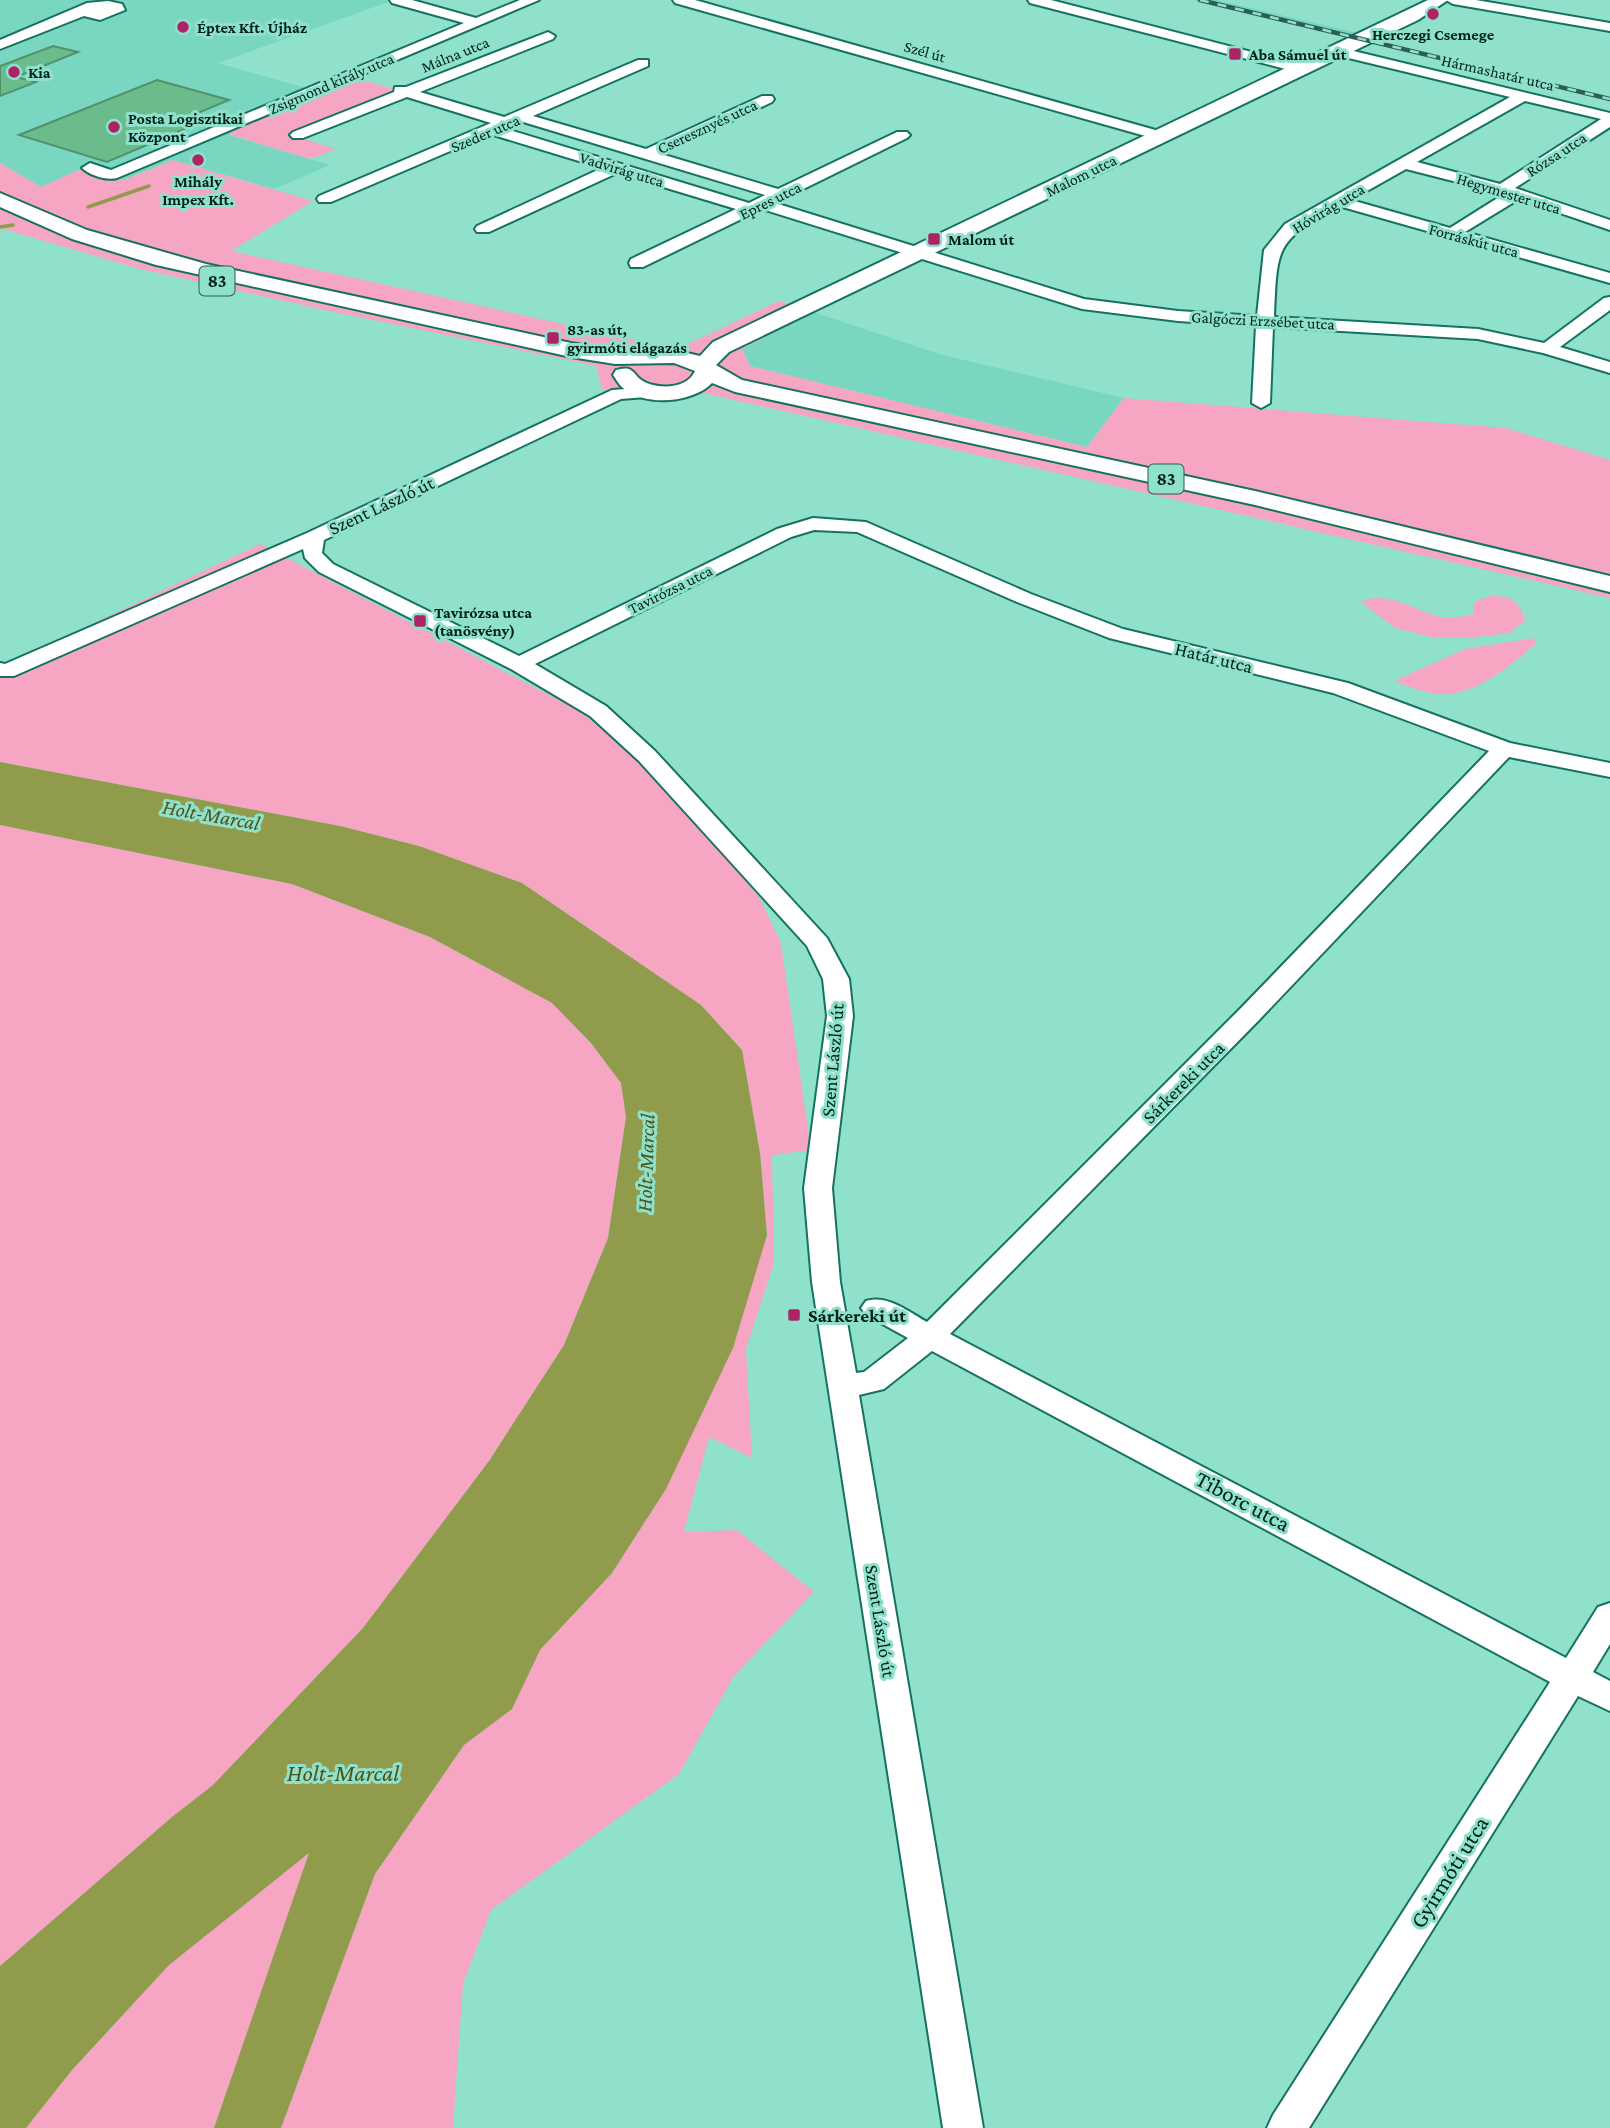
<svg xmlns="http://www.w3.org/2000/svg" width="1610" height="2128" font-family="'Crimson Pro',serif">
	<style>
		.built { fill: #79d7c1 }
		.green { fill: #f6a6c2 }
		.water { fill: #909c4b }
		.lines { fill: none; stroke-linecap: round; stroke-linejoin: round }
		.stream { stroke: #909c4b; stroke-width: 3.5 }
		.building { fill: #6abc8c; stroke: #53916c; stroke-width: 2 }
		.minor-casing { stroke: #157260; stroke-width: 4 }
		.major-casing { stroke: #157260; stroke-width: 4 }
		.minor { fill: #fff; fill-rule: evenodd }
		.major { fill: #fff; fill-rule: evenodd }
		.rail-casing { stroke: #2d5e53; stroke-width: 4.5 }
		.rail { stroke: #8fe1cc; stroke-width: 2.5; stroke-dasharray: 9; stroke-linecap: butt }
		.poi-dot { fill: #ac2366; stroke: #8fe1cc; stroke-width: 2.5 }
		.labels { text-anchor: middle; stroke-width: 6; stroke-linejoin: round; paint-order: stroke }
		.far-poi-label { font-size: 16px; font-weight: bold; fill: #00221b; stroke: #8fe1cc; text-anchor: start }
		.far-street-label { font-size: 16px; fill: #00221b; stroke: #8fe1cc }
		.shield { fill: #8fe1cc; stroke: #2b5b50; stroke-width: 2 }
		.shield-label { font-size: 18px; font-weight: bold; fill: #00221b }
		.street-label { font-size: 19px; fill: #00221b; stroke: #8fe1cc }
		.poi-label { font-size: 19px; font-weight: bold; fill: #00221b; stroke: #8fe1cc; text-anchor: start }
		.water-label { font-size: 21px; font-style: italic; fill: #4c5418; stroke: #8fe1cc }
		.near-street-label { font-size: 23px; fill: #00221b; stroke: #8fe1cc }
		.near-water-label { font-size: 24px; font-style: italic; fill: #4c5418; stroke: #8fe1cc }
	</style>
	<rect width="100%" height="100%" fill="#8fe1cc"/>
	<g class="built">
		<polygon points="0,0 389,0 391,1 218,63 316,91 229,135 330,165 274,189 173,160 124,180 81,169 41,187 0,163"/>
		<polygon points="1193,0 1217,0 1358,33 1349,37"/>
		<polygon points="813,312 939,354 1124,398 1087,447 750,366 742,349"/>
	</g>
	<g class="green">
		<polygon points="353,77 397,90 291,135 336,149 310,159 228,134 316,91"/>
		<polygon points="173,160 313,201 231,251 654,344 688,344 779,301 813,312 742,349 750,366 1087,447 1124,398 1506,428 1610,460 1610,598 690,390 642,399 602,389 596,366 329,311 140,269 0,228 0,163 41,187 81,169 124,180"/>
		<polygon points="260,544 580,711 642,761 759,897 781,943 811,1150 772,1155 774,1263 746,1349 752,1458 709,1437 684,1532 737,1530 814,1592 734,1676 679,1774 491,1910 463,1984 453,2128 281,2128 375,1874 464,1745 512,1709 540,1650 612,1573 666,1489 767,1235 760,1153 742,1050 701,1005 522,883 419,846 340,826 0,762 0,668"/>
		<path d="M1490,596C1513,596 1516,599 1526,620L1510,633L1476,637H1431L1395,628L1361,602C1387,589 1415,611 1441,617C1451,619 1464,616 1474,614L1473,605L1478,600Z"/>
		<path d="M1533,638L1537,643C1508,667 1471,701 1431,693C1418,691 1406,685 1394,681L1465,649Z"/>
		<polygon points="0,825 292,884 430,937 552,1003 591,1043 621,1083 626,1117 608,1238 564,1345 489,1461 363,1628 213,1785 172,1817 0,1966"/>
		<polygon points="310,1852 214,2128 26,2128 72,2070 169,1965"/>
	</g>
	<polygon class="water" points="0,762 340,826 419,846 522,883 701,1005 742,1050 760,1153 767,1235 733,1348 666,1489 612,1573 540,1650 512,1709 464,1745 375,1874 281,2128 214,2128 309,1853 169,1965 72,2070 26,2128 0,2128 0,1966 172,1817 213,1785 363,1628 489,1461 564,1345 608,1238 626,1117 621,1083 591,1043 552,1003 430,937 292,884 0,825"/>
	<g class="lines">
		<g class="stream">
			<polyline points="88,207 149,186"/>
			<polyline points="0,227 13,225"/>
		</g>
	</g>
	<g class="building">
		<polygon points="53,46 78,52 16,77 36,82 0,96 0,66"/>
		<polygon points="157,80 229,100 193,115 208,119 107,162 19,135"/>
	</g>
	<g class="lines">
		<g class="minor-casing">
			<g id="minor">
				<path d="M390,0H412L476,18L520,0H539L117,178C107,181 89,175 82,168L90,163L111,170L464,23L392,3Z"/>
				<polygon points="673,0 695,0 1166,133 1169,136 1166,139 1156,139 675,3"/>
				<polygon points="1028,0 1051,0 1306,66 1308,69 1301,73 1030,3"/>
				<polygon points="1446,0 1476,0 1610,23 1610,31 1453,4"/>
				<polygon points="108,1 122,4 125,10 100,20 84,16 0,49 0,40 87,3"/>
				<path d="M548,32L555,36L553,39L420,92L504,117L638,60H648V66L533,116L646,149L762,96H772L774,99L772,102L661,154L778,189L897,132H907L910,135L907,138L775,203L1084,299L1178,311L1257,316L1264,250L1285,224L1510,97L1332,54V48L1337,47L1610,113V127L1515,188L1610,220V230L1519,199L1465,232L1610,273V283L1339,206C1276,242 1277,244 1274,317L1478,329L1544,343L1604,298L1610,297V310L1560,347L1610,362V373L1543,353L1478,339L1273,327L1270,403L1261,408L1252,403L1256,326L1178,321L1082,309L762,209L643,267H631L629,263L631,259L736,209L617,173L489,232H477L475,229L477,226L602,168L490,134L331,202H319L317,199L319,196L491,123L407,97L303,138H293L290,135L293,132L394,92L395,87H406ZM1525,101L1601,119L1500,184L1417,162ZM520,121L765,195L749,203L503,128ZM1406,169L1504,194L1450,228L1351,200Z"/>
				<path d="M653,387L662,392L659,396L621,399L324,540L322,553L333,564L519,656L777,529L813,518L866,522L1031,594L1123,629L1348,683L1510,743L1610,763V777L1509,757L1259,1020L950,1334L1566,1658L1598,1607L1610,1603V1644L1593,1672L1610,1681V1711L1578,1696L1309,2128H1267L1273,2115L1550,1682L932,1351L884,1389L859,1395L983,2128H943L812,1282L804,1188L827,1016L823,979L807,946L639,761L590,716L511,669L319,572L305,558L303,549L14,676H0V663L5,664L307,533L612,390ZM814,530L857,532L1017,602L1109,638L1333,693L1489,751L1241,1008L927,1322C909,1312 887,1294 866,1301L861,1308L866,1315L908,1338L864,1372L856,1373L840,1282L832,1188L853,1016L849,979L827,938L655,751L606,706L535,664L791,537Z"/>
			</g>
		</g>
		<g class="major-casing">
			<path id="major" d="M1428,0H1448L1418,20L729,352L716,365L742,380L1255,491L1610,576V592L1255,505L735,392L712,383C693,403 645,407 623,388C619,385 616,379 613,375L616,370C621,369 628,367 632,371C635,373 637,377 640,379C654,390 687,390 695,371L674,363L615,364L571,357L156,265L72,239L0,207V193L87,230L206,264L571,343L615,350H674L700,356L713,342Z"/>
		</g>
		<use href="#minor" class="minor"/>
		<use href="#major" class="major"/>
		<g class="rail-casing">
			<polyline id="rail" points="1200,0 1610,99"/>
		</g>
		<use href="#rail" class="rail"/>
	</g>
	<g class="poi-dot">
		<circle cx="1433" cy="14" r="7"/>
		<circle cx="183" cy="27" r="7"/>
		<rect x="1228" y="47" width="14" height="14" rx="3.5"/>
		<circle cx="14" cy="72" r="7"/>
		<circle cx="114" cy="127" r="7"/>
		<circle cx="198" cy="160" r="7"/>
		<rect x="927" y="232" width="14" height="14" rx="3.5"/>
		<rect x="546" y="331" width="14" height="14" rx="3.5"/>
		<rect x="413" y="614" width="14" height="14" rx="3.5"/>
		<rect x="787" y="1308" width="14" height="14" rx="3.5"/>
	</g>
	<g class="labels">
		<g class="far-poi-label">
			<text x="197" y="33">Éptex Kft. Újház</text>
			<text x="1433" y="40" text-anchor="middle">Herczegi Csemege</text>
			<text x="1249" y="60">Aba Sámuel út</text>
			<text x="28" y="78">Kia</text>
			<text x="128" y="124">Posta Logisztikai<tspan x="128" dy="18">Központ</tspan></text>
			<text x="198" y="187" text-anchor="middle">Mihály<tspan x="198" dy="18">Impex Kft.</tspan></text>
			<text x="948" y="245">Malom út</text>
			<text x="567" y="335">83-as út,<tspan x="567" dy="18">gyirmóti elágazás</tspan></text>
			<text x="434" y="618">Tavirózsa utca<tspan x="434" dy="18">(tanösvény)</tspan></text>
		</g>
		<g class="far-street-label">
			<text transform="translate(925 51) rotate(16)" y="6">Szél út</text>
			<text transform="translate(455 54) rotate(-22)" y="6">Málna utca</text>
			<text transform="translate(1498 72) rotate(13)" y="6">Hármashatár utca</text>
			<text transform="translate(331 83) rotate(-23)" y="6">Zsigmond király utca</text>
			<text transform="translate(707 126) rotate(-25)" y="6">Cseresznyés utca</text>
			<text transform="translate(485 133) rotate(-23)" y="6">Szeder utca</text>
			<text transform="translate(1556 154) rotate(-33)" y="6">Rózsa utca</text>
			<text transform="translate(622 169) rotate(17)" y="6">Vadvirág utca</text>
			<text transform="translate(1081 175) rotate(-26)" y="6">Malom utca</text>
			<text transform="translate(1509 193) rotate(17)" y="6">Hegymester utca</text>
			<text transform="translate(770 200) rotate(-26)" y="6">Epres utca</text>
			<text transform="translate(1328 208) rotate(-31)" y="6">Hóvirág utca</text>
			<text transform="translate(1474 240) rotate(15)" y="6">Forráskút utca</text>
			<text transform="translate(1263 320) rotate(3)" y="6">Galgóczi Erzsébet utca</text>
			<text transform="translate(670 589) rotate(-26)" y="6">Tavirózsa utca</text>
		</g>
		<g class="shield">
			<rect x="199.5" y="266.5" width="35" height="29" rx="5"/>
			<rect x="1148.5" y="464.5" width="35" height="29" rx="5"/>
		</g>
		<g class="shield-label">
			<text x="217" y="287">83</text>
			<text x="1166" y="485">83</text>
		</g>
		<g class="street-label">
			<text transform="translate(381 505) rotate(-25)" y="7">Szent László út</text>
			<text transform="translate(1214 657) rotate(14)" y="7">Határ utca</text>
			<text transform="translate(832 1060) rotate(-85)" y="7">Szent László út</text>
			<text transform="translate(1183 1082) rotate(-45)" y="7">Sárkereki utca</text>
			<text transform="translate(881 1621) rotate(81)" y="7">Szent László út</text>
		</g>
		<g class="poi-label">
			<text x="808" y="1322">Sárkereki út</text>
		</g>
		<g class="water-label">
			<text transform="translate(211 815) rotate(10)" y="7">Holt-Marcal</text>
			<text transform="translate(646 1163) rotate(-88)" y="7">Holt-Marcal</text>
		</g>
		<g class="near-street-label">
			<text transform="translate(1243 1501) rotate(28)" y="8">Tiborc utca</text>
			<text transform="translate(1449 1872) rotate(-58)" y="8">Gyirmóti utca</text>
		</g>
		<g class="near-water-label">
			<text x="343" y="1781">Holt-Marcal</text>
		</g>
	</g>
</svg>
